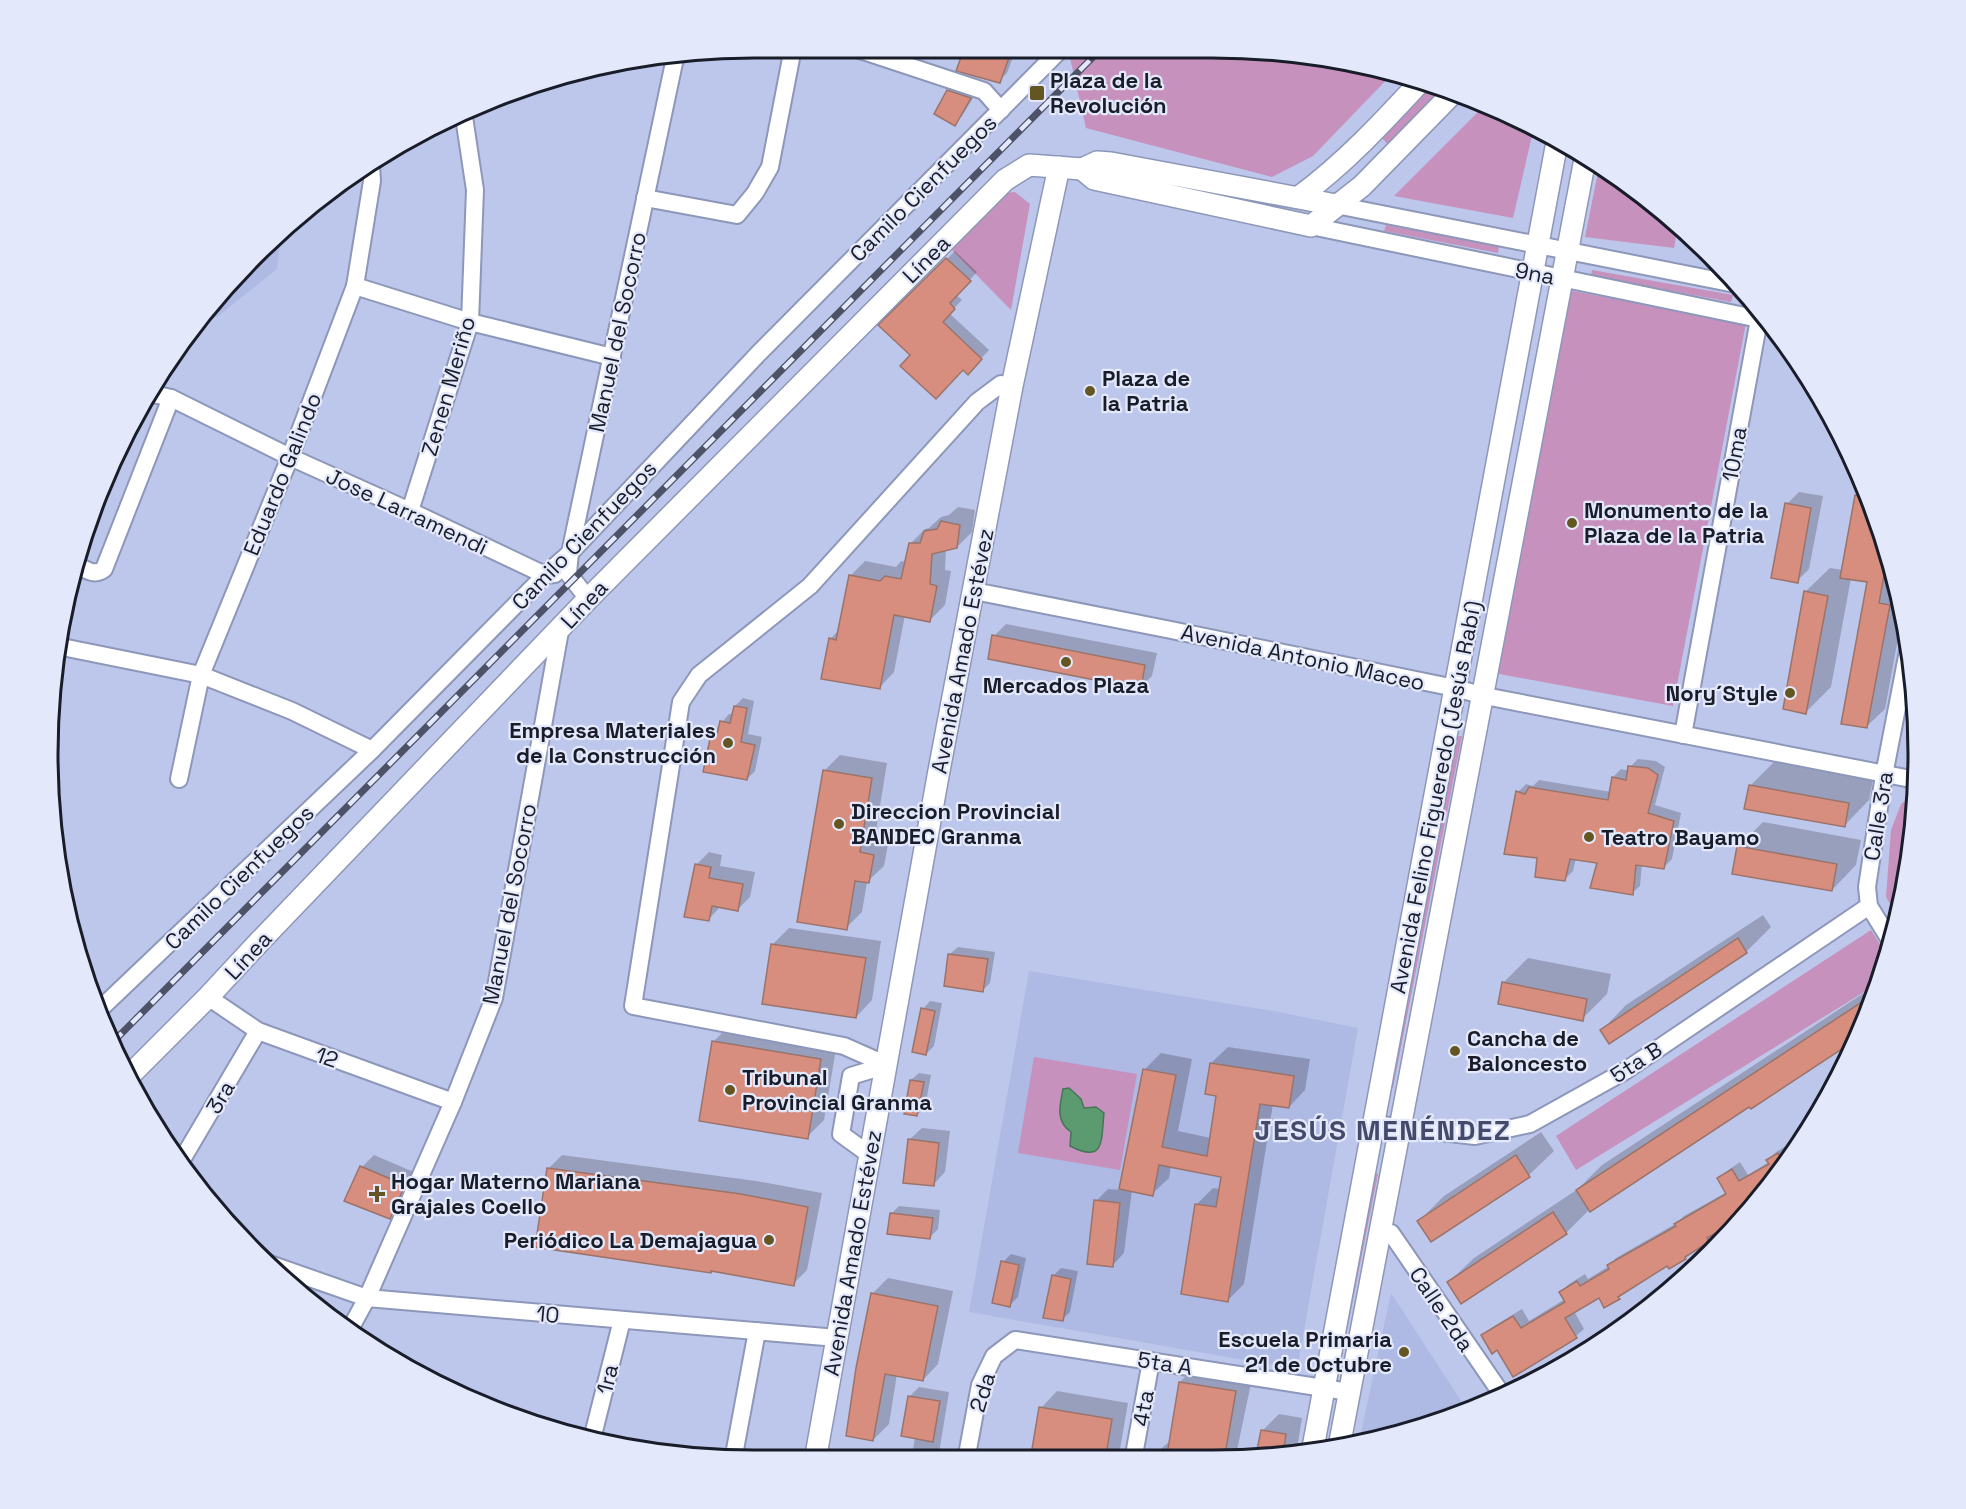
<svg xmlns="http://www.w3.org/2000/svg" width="1966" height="1509" font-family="'Space Grotesk',sans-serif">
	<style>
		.built { fill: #aebae4 }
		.green { fill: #c691bc }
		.water { fill: #5b9b6f; stroke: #47755a; stroke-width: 1.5 }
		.shadow { fill: #0003 }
		.building { fill: #d88e7e; stroke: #9b736a; stroke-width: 1.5 }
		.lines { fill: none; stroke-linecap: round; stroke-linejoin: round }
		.minor-casing { stroke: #8d97b9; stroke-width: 20 }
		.major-casing { stroke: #8d97b9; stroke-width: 24 }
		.minor { stroke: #fff; stroke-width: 16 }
		.major { stroke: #fff; stroke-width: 21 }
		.rail-casing { stroke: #4d5267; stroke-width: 7 }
		.rail { stroke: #e3e8fb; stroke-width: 4.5; stroke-dasharray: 14; stroke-linecap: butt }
		.poi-dot { fill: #645623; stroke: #e3e8fb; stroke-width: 2 }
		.labels { text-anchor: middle; stroke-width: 4.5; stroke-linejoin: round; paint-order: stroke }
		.poi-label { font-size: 22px; font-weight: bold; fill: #191c29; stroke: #e3e8fb; text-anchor: start }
		.street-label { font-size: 22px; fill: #191c29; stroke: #e3e8fb }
		.district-label { font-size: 28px; font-weight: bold; letter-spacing: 1.5px; fill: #444b6a; stroke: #e3e8fb }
		.rim { fill: none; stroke: #191c29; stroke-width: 3 }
	</style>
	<rect width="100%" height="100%" fill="#bdc7eb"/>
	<g class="built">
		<polygon points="281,235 277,269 217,317 208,316 255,255"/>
		<polygon points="1029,971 1274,1011 1358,1028 1297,1369 969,1312"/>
		<polygon points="1391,1293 1467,1410 1439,1423 1359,1442"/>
	</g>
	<g class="green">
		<polygon points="1068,49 1257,49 1394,72 1313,156 1272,177 1086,128"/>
		<polygon points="1431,86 1443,90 1390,147 1382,138"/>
		<polygon points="1484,106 1524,121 1534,127 1513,218 1394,196"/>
		<polygon points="1599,167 1641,194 1678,226 1674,248 1585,237"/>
		<polygon points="1015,192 1030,204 1011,310 951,249 993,204 1006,193"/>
		<polygon points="1386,225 1499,246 1498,253 1384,231"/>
		<polygon points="1592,270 1733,295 1731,302 1591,276"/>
		<polygon points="1567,290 1746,323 1673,706 1494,673"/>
		<polygon points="1458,736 1462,736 1393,1088 1388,1088"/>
		<polygon points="1914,794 1904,893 1897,915 1886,897 1891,830 1901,804"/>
		<polygon points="1871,930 1886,954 1877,984 1576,1170 1556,1136"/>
		<polygon points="1034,1057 1137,1074 1120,1170 1018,1153"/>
		<polygon points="1374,1173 1378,1174 1342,1355 1339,1354"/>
	</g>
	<path class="water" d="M1069,1088L1081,1099L1084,1108L1096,1107L1104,1113C1101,1141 1105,1164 1070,1146L1071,1132C1055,1121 1060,1105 1063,1089Z"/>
	<g class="shadow">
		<polygon points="966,49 1016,49 1007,73 999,81 958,70"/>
		<polygon points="956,83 978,90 962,116 954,124 948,91"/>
		<polygon points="955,251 977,272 956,295 962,300 949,313 989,350 975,365 963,368 912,355 880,325"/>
		<polygon points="1865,487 1903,611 1885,709 1866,727 1869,581 1851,578 1831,687 1806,712 1805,592 1830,568 1843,570 1857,496"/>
		<polygon points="1799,492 1823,496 1809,569 1797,581 1787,504"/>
		<polygon points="958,507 975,510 972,532 957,547 946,549 945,570 951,571 945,605 930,620 905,615 894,672 879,688 830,639 840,629 850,576 865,561 896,567 901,561 906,562 910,544 925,529 929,528 941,517 949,515"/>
		<polygon points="1006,624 1157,653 1152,676 1140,688 994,636"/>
		<polygon points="743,698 754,701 748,734 762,737 755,771 747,779 712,734 729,714 734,714 735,706"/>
		<polygon points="840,755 887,763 875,837 889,839 884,866 867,882 862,912 846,928 824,771"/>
		<polygon points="1638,759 1656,761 1665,767 1655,805 1681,813 1672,859 1664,867 1642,864 1640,886 1632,893 1598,861 1576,858 1573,871 1565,879 1539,857 1518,792 1526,784 1533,786 1539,780 1611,792 1613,777 1621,769 1629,771 1630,767"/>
		<polygon points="1775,761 1873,779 1869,800 1845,825 1750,786"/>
		<polygon points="1763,822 1861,840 1856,865 1832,890 1738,847"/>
		<polygon points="709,852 722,855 720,866 755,872 750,897 738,909 720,907 708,920 697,864"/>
		<polygon points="1763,915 1771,927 1746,952 1610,1042 1602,1030 1626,1005"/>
		<polygon points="789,928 881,941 872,1000 856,1017 773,944"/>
		<polygon points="958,947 995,952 990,983 982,991 950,954"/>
		<polygon points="1528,958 1611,974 1607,994 1582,1019 1503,983"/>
		<polygon points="1876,985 1864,1025 1858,1036 1590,1209 1566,1233 1449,1282 1474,1258 1578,1189 1602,1165"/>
		<polygon points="930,1001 942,1003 934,1046 926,1054 923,1009"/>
		<polygon points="730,1025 837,1043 824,1120 807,1137 713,1042"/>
		<polygon points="1228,1047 1310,1059 1305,1090 1289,1107 1273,1104 1244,1284 1228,1300 1197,1204 1213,1188 1220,1189 1222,1176 1171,1166 1169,1178 1152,1194 1132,1190 1124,1253 1112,1266 1096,1201 1108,1189 1121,1190 1144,1070 1161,1053 1192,1059 1178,1131 1211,1138 1218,1095 1211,1063"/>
		<polygon points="919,1073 931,1075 925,1107 917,1115 911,1080"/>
		<polygon points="922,1128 950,1131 945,1172 933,1185 909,1140"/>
		<polygon points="1541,1132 1554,1151 1529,1175 1431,1240 1419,1221 1444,1196"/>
		<polygon points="1803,1139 1799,1147 1743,1215 1693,1250 1685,1258 1668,1264 1626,1290 1619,1297 1605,1306 1599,1296 1574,1311 1584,1329 1576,1336 1514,1375 1498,1348 1483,1335 1491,1328 1522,1309 1529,1321 1565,1299 1561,1292 1569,1284 1585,1274 1588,1279 1609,1266 1616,1258 1677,1223 1684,1216 1727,1192 1719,1179 1727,1171 1740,1162 1748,1175 1769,1162 1768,1160 1776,1152 1786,1146 1788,1148"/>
		<polygon points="374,1155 416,1173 402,1205 390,1217 362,1167"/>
		<polygon points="562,1155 756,1181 822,1193 807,1270 793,1284 712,1270 711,1272 548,1169"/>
		<polygon points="899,1206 940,1210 938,1229 930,1237 891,1214"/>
		<polygon points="1011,1254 1026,1258 1018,1297 1010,1305 1003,1262"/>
		<polygon points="1061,1268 1078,1271 1070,1312 1062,1320 1053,1276"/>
		<polygon points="888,1278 953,1291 938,1364 923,1380 897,1374 889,1424 873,1440 872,1294"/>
		<polygon points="1198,1364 1253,1374 1236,1455 1161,1455 1162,1448 1171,1440 1180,1382"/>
		<polygon points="919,1387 949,1392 939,1453 951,1455 912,1455 915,1437 909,1397"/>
		<polygon points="1057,1391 1128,1403 1119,1455 1033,1455 1041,1408"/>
		<polygon points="1279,1414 1302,1418 1296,1455 1258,1455 1262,1431"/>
	</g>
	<g class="building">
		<polygon points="964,49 1012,49 1000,83 956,71"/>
		<polygon points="947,90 971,98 955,126 934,114"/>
		<polygon points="946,258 971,281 950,303 955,309 943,322 982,359 968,375 963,370 936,399 900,366 910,355 878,325"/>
		<polygon points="1855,495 1868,497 1887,559 1879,603 1890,605 1867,728 1841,724 1867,582 1840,578"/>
		<polygon points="1785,503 1811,508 1798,583 1771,578"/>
		<polygon points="941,521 960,525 957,548 932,554 930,584 937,586 930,622 894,615 880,689 821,679 829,638 836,640 849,575 880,581 885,576 901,579 909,543 920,543 924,531 937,529"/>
		<polygon points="1804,591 1828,596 1806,714 1783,709"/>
		<polygon points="992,635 1145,665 1141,689 988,659"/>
		<polygon points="734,706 747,708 741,742 755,745 747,780 703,772 711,734 717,735 720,721 730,723"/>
		<polygon points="1628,766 1648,768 1658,775 1648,813 1674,821 1664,869 1636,865 1633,895 1590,888 1597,863 1570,859 1565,881 1535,877 1537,858 1504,854 1516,791 1525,794 1529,787 1608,800 1612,777 1626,780"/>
		<polygon points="823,770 872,778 860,852 874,855 869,883 855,881 847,930 797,922"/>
		<polygon points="1749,785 1849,803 1845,827 1744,809"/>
		<polygon points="1737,846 1837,864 1832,891 1732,874"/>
		<polygon points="695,864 711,867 709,878 743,884 738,911 712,906 709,921 684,917"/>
		<polygon points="1738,938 1747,953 1609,1044 1600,1030"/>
		<polygon points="771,944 866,958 856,1018 762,1004"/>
		<polygon points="948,954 988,959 983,992 944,986"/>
		<polygon points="1502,982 1587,999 1583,1021 1498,1004"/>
		<polygon points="1874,994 1864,1025 1857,1039 1751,1109 1749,1107 1590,1212 1576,1190"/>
		<polygon points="921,1008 935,1011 926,1055 912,1052"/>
		<polygon points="712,1041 821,1059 808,1139 699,1121"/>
		<polygon points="1210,1063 1294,1076 1289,1108 1260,1104 1228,1302 1181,1294 1195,1204 1216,1207 1221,1177 1159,1165 1153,1196 1119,1189 1143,1069 1176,1075 1162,1147 1207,1156 1216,1096 1205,1094"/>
		<polygon points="910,1080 924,1082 917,1116 904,1114"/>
		<polygon points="908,1139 939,1143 934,1186 903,1183"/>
		<polygon points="1797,1146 1798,1148 1740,1219 1707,1238 1709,1242 1685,1257 1686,1259 1669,1269 1667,1266 1618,1297 1620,1299 1604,1308 1599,1298 1565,1318 1577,1338 1513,1377 1497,1350 1492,1354 1481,1335 1513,1316 1521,1328 1565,1302 1559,1292 1577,1281 1580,1286 1609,1269 1607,1265 1676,1226 1674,1224 1726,1194 1717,1178 1732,1169 1739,1181 1769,1164 1766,1160 1778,1153 1780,1157"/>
		<polygon points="1516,1155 1530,1177 1431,1242 1417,1221"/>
		<polygon points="360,1166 405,1185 390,1219 344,1201"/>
		<polygon points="547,1168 741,1194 808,1207 794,1286 711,1271 711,1273 535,1247"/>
		<polygon points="1094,1200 1120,1203 1113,1267 1087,1264"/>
		<polygon points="1553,1212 1567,1234 1461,1304 1447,1282"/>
		<polygon points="890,1213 933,1218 930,1239 887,1234"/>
		<polygon points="1001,1261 1019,1265 1010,1307 992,1303"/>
		<polygon points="1052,1275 1071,1279 1063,1321 1043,1318"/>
		<polygon points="871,1293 938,1306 923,1381 885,1374 873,1441 846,1436 856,1368"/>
		<polygon points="1179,1382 1236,1391 1225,1455 1167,1455"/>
		<polygon points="908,1396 940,1401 933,1442 901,1436"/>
		<polygon points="1039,1407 1112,1419 1106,1455 1031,1455"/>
		<polygon points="1261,1430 1286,1434 1283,1455 1256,1455"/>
	</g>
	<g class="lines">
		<g class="minor-casing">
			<g id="minor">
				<polyline points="854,48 984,91 1001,110"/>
				<polyline points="645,198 737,215 755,193 770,167 793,48"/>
				<polyline points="1336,205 1735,284"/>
				<polyline points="1311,226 1759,319"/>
				<polyline points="355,286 470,322 612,357"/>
				<polyline points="149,393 171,398 290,457 410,511 545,575 555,574"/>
				<polyline points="410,511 470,322 475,190 464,117"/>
				<path d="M75,564C85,569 94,577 104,569L171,398"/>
				<polyline points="974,591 1166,629 1455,688 1485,696 1916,780"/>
				<polyline points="588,599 568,573 570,553 675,58"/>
				<polyline points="62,647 201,675 292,711 372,750"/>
				<polyline points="1683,735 1760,314"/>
				<polyline points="179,779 201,675 290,457 355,286 372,181 371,166"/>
				<polyline points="1890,940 1869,906 1867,887 1884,775 1908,651"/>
				<polyline points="208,997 258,1031 453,1102"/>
				<polyline points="97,1012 372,750 545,575 570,553 758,354 1061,49"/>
				<polyline points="887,1065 844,1046 633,1006 681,702 699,675 810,586 977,402 1001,384 1012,386"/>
				<polyline points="1373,1124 1475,1136 1530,1124 1625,1071 1869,906"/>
				<polyline points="870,1155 841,1134 851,1076 887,1065"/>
				<polyline points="180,1163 258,1031"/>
				<polyline points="1380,1232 1391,1233 1501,1393"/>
				<polyline points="264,1262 367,1298 837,1338"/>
				<polyline points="349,1331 367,1298 453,1102 494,998 560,631"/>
				<polyline points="592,1439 622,1320"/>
				<polyline points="734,1455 757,1331"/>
				<polyline points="967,1455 980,1385 994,1356 1015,1340 1349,1392"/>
				<polyline points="1134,1455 1151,1361"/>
			</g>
		</g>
		<g class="major-casing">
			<g id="major">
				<path d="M1299,197C1345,163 1382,123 1420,82"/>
				<polyline points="1336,205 1111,163 1097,162 1082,169 1094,179 1311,226 1362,186 1452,94"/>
				<polyline points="129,1076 208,997 261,940 588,599 1005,180 1029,165 1082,169"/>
				<polyline points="1339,1447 1585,159"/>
				<polyline points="1312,1453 1557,142"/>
				<polyline points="816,1455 938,776 1012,386 1059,167"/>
			</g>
		</g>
		<use href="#minor" class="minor"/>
		<use href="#major" class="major"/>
		<g class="rail-casing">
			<polyline id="rail" points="112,1043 1101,49"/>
		</g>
		<use href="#rail" class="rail"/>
	</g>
	<g class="poi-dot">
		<rect x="1029" y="85" width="16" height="16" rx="3"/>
		<circle cx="1090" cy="391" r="6"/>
		<circle cx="1572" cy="523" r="6"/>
		<circle cx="1066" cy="662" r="6"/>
		<circle cx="1790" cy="693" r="6"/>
		<circle cx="728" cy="743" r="6"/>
		<circle cx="839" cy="824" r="6"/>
		<circle cx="1589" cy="837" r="6"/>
		<circle cx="1455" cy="1051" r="6"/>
		<circle cx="730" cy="1090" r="6"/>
		<path d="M374 1185h6v6h6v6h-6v6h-6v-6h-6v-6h6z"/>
		<circle cx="769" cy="1240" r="6"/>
		<circle cx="1404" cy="1352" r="6"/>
	</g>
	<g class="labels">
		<g class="poi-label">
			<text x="1050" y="88">Plaza de la<tspan x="1050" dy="25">Revolución</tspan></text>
			<text x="1102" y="386">Plaza de<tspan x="1102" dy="25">la Patria</tspan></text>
			<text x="1584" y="518">Monumento de la<tspan x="1584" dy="25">Plaza de la Patria</tspan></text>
			<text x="1066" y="693" text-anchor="middle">Mercados Plaza</text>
			<text x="1778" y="701" text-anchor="end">Nory´Style</text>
			<text x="716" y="738" text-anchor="end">Empresa Materiales<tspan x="716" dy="25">de la Construcción</tspan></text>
			<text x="851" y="819">Direccion Provincial<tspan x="851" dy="25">BANDEC Granma</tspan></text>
			<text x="1601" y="845">Teatro Bayamo</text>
			<text x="1467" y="1046">Cancha de<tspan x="1467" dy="25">Baloncesto</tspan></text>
			<text x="742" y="1085">Tribunal<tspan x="742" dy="25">Provincial Granma</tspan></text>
			<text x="391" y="1189">Hogar Materno Mariana<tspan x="391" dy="25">Grajales Coello</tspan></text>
			<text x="757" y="1248" text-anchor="end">Periódico La Demajagua</text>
			<text x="1392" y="1347" text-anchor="end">Escuela Primaria<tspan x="1392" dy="25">21 de Octubre</tspan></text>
		</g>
		<g class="street-label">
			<text transform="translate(923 188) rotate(-45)" y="8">Camilo Cienfuegos</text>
			<text transform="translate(926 259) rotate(-45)" y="8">Línea</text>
			<text transform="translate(1535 273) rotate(11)" y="8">9na</text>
			<text transform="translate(617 332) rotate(-78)" y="8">Manuel del Socorro</text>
			<text transform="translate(448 386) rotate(-74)" y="8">Zenen Meriño</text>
			<text transform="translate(1734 454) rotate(-80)" y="8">10ma</text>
			<text transform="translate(282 474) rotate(-68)" y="8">Eduardo Galindo</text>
			<text transform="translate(407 511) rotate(25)" y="8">Jose Larramendi</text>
			<text transform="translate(584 535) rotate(-46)" y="8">Camilo Cienfuegos</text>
			<text transform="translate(584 604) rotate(-47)" y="8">Línea</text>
			<text transform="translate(962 651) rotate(-79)" y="8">Avenida Amado Estévez</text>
			<text transform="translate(1303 657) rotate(12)" y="8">Avenida Antonio Maceo</text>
			<text transform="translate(1435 797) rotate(-79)" y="8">Avenida Felino Figueredo (Jesús Rabí)</text>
			<text transform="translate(1878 816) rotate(-81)" y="8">Calle 3ra</text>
			<text transform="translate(239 877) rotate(-44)" y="8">Camilo Cienfuegos</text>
			<text transform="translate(509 904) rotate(-79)" y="8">Manuel del Socorro</text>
			<text transform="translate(248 955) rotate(-47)" y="8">Línea</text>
			<text transform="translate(327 1057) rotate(20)" y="8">12</text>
			<text transform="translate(1636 1062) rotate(-33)" y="8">5ta B</text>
			<text transform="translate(220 1097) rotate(-59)" y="8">3ra</text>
			<text transform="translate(852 1253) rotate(-80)" y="8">Avenida Amado Estévez</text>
			<text transform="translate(1442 1309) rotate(56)" y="8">Calle 2da</text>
			<text transform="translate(548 1314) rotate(5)" y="8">10</text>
			<text transform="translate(1165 1363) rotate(9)" y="8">5ta A</text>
			<text transform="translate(607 1379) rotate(-76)" y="8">1ra</text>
			<text transform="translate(982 1392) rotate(-73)" y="8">2da</text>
			<text transform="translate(1143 1408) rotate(-80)" y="8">4ta</text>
		</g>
		<g class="district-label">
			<text x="1383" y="1140">JESÚS MENÉNDEZ</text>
		</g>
	</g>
	<path d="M0 0H1966V1509H0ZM754 58H1212A696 696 0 0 1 1908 754V754A696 696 0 0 1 1212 1450H754A696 696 0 0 1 58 754V754A696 696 0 0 1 754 58Z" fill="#e3e8fb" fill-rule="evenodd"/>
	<path class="rim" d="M754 58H1212A696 696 0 0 1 1908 754V754A696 696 0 0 1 1212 1450H754A696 696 0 0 1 58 754V754A696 696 0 0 1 754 58Z"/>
</svg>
